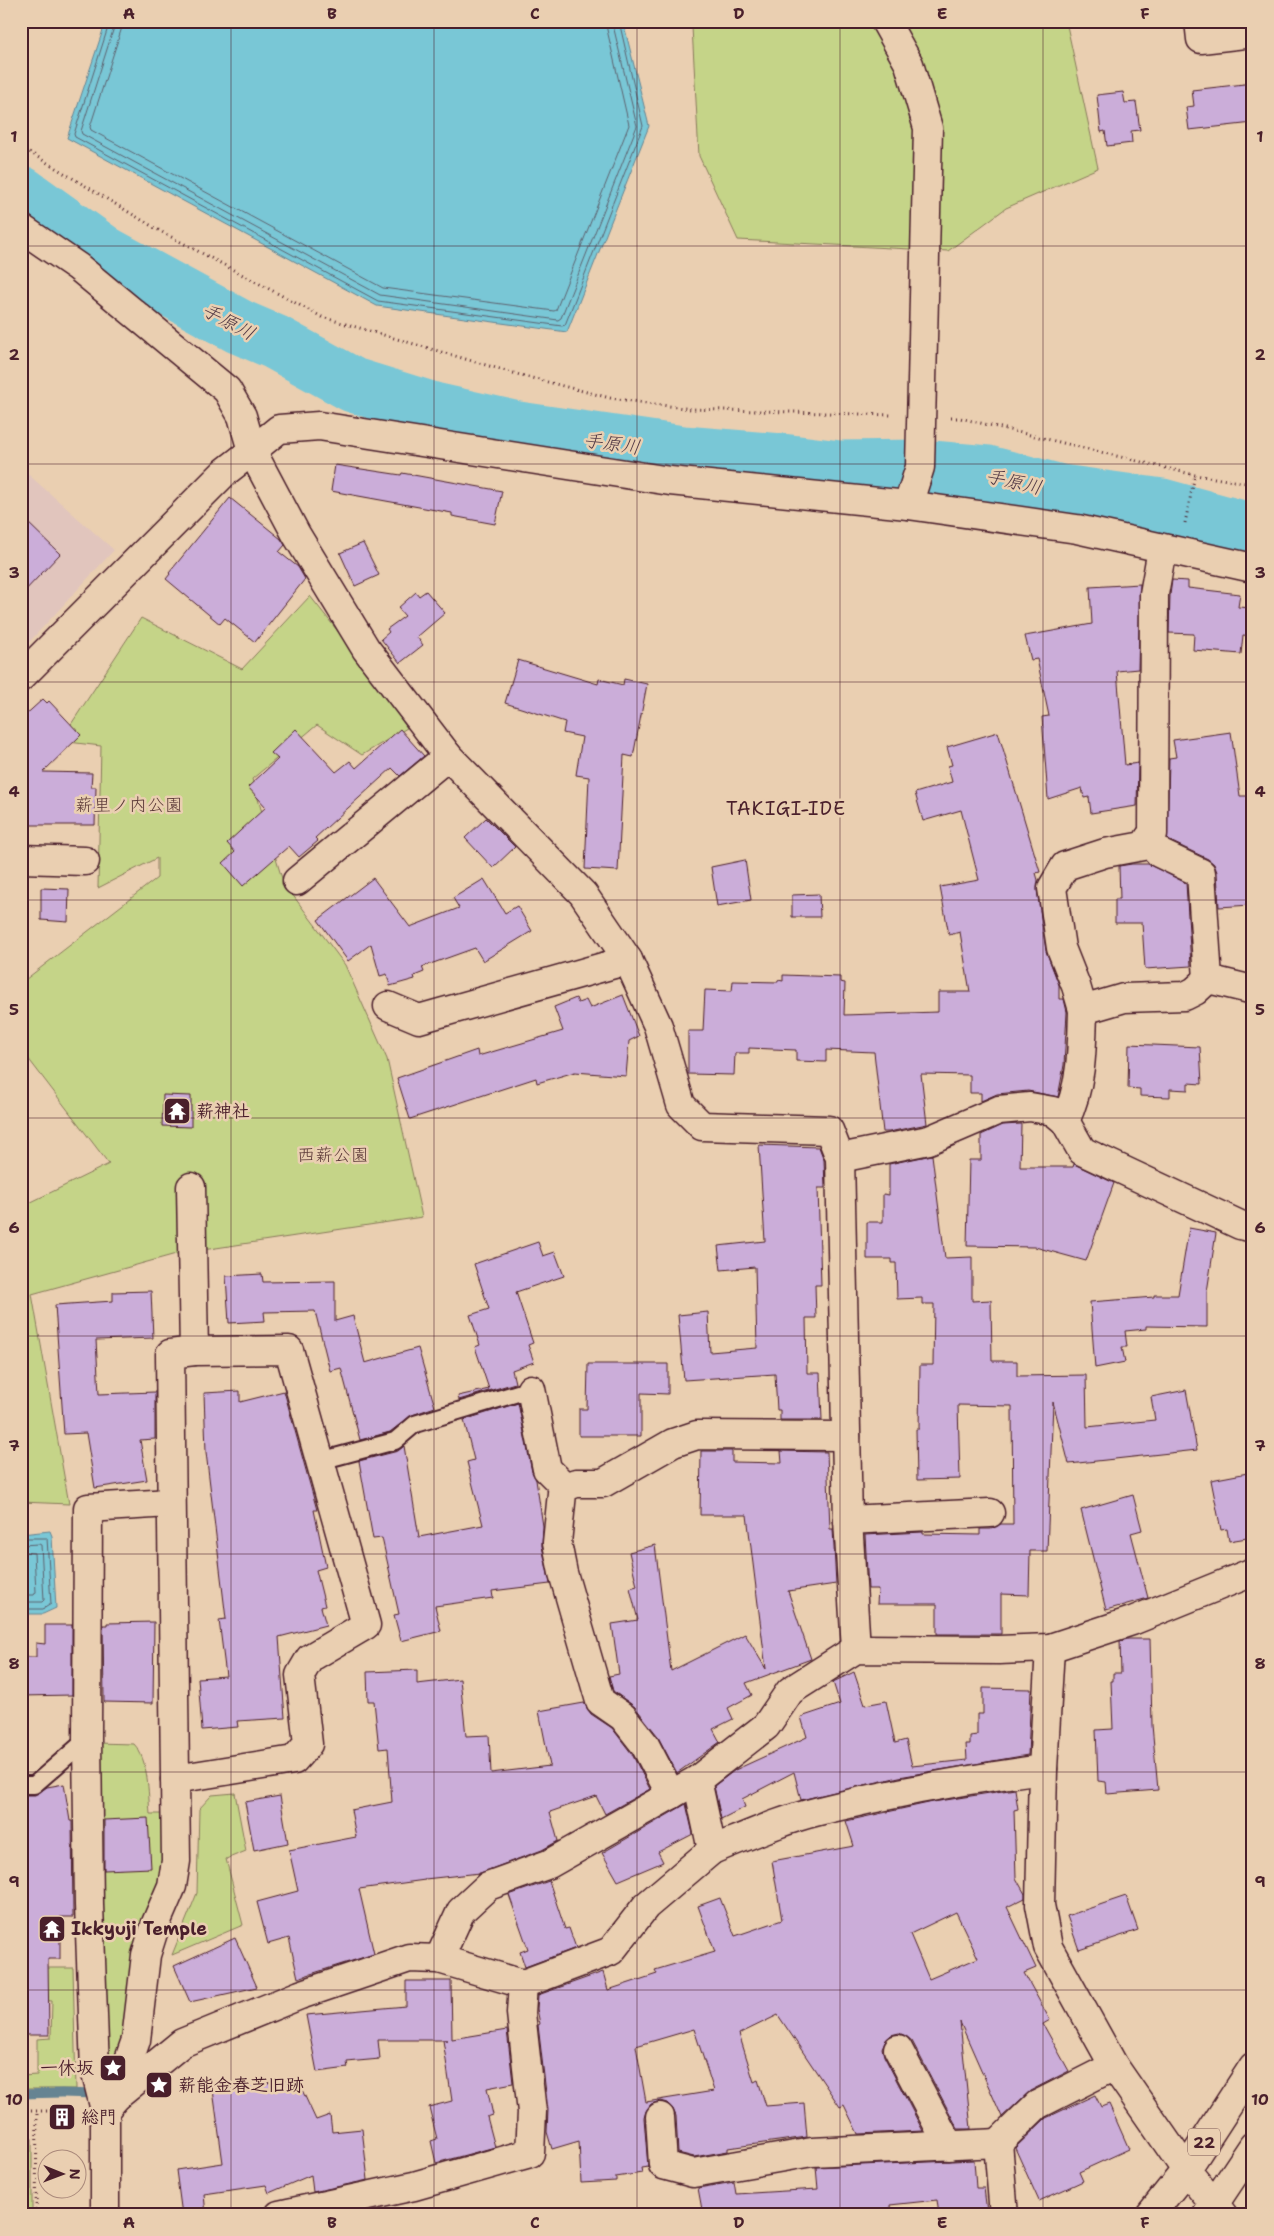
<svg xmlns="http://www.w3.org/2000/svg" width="1274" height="2236" font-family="'Shantell Sans','Klee One',sans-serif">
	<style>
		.built { fill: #e1c5bd }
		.green { fill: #c5d488; stroke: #887a5a }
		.water { fill: #79c7d6; stroke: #668492 }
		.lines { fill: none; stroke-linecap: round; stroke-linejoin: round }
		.shore { stroke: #5d626f; stroke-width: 1 }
		.stream { stroke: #668492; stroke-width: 9 }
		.river { stroke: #79c7d6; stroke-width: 55 }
		.building { fill: #cbadd9; stroke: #4a1f2b; fill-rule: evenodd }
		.service-casing { stroke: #4a1f2b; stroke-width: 20 }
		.minor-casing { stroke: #4a1f2b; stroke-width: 31 }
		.tertiary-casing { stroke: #4a1f2b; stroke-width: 31 }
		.primary-casing { stroke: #4a1f2b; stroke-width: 31 }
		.path { stroke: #4a1f2b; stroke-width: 3; stroke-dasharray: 1 4; stroke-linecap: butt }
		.service { stroke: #eacfb1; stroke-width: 16 }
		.minor { stroke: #eacfb1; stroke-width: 28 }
		.tertiary { stroke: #eacfb1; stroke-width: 28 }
		.primary { stroke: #eacfb1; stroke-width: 28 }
		.grid { fill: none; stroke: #4a1f2b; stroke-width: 1; stroke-opacity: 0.55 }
		.labels { text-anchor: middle; stroke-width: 5; stroke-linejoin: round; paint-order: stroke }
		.shield { fill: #eacfb1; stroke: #7a5453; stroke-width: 1 }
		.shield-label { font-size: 16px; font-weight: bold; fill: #4a1f2b }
		.park-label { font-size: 18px; fill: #5c3a39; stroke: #eacfb1 }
		.poi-label { font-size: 18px; font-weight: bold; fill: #4a1f2b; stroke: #eacfb1; text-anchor: start }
		.water-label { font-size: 19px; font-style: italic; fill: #513845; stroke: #eacfb1 }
		.neighbourhood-label { font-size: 19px; letter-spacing: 1px; fill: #4a1f2b; stroke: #eacfb1 }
		.neatline { fill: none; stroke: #4a1f2b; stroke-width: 2 }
		.grid-label { font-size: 16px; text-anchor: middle; font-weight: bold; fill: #4a1f2b }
	</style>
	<rect width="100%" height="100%" fill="#eacfb1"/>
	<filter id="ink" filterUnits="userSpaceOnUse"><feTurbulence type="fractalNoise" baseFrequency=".02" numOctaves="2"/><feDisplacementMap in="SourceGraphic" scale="10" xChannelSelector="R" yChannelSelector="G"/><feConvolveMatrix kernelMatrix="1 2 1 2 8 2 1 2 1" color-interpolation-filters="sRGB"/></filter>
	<g filter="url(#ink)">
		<polygon class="built" points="21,468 114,550 21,651"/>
		<g class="green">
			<polygon points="694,21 1066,21 1098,168 1006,208 948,251 738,240 699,156 692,27"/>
			<polygon points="310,596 363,663 407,728 362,755 317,725 252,779 283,882 345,965 387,1059 422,1217 176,1254 32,1294 69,1504 21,1502 21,1207 109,1164 21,1049 21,983 157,878 157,858 98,888 101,746 60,741 141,618 242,669"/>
			<path d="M95,1743L134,1744C149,1760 148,1793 150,1814H167V1867L133,1958L124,2017L120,2066L111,2082L102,2076Z"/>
			<polygon points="235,1793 246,1851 226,1859 243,1925 172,1955 197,1893 199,1809 212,1795"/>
			<polygon points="21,1968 73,1968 76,2089 21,2089 21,2076 37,2075 37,2039 51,2038 52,2001 36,2000 36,1979 21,1978"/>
			<rect x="21" y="2139" width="11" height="76"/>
		</g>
		<g class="water">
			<polygon points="106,21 623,21 649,126 567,332 377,306 67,138"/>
			<polygon points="50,1531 52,1536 56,1608 43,1614 21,1614 21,1534"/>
		</g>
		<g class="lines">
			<g class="shore">
				<polyline points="110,21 74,134 75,137 378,301 562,326 565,325 643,126 619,21"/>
				<polyline points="116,21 81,131 82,134 380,295 558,320 561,318 637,126 612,21"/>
				<polyline points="124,21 90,127 91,130 383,288 554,311 556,310 629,125 605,21"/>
				<polyline points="21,1538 47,1538 51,1604 43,1609 21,1609"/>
				<polyline points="21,1545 39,1544 41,1545 44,1600 42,1602 21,1602"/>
				<polyline points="21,1552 34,1553 36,1592 34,1595 21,1595"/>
			</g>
			<g class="stream">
				<polyline points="63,2093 94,2094"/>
				<polyline points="21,2094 61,2093"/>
			</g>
			<polyline class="river" points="21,193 106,254 240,327 275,342 353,385 434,410 518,429 683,453 782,461 840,468 920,467 988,473 1061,492 1162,506 1253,531"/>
		</g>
		<g class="building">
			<polygon points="1253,83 1253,123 1189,130 1186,107 1194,106 1192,90"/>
			<polygon points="1123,92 1125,103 1136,102 1140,130 1131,131 1132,143 1107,146 1105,131 1101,132 1097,95"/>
			<polygon points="335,465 401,475 402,473 502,491 495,524 452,516 452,513 331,491"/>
			<polygon points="230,498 281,539 285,545 279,552 298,567 305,579 255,642 225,618 220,624 166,579 170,574 169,573"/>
			<polygon points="21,516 60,554 21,595"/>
			<polygon points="363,543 379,575 355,586 340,553"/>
			<polygon points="1172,580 1188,581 1188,588 1240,594 1238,607 1253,608 1253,636 1243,635 1241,654 1193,650 1194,634 1169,633 1170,595"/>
			<polygon points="1140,584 1138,669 1117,671 1125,765 1138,763 1137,806 1091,813 1089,797 1084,798 1082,788 1048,799 1042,717 1049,716 1037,659 1031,660 1025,636 1092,624 1090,587"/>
			<polygon points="426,591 445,613 417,637 423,645 400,663 381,639 389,632 387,629 405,616 398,608 416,592 419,596"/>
			<polygon points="518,660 598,684 599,679 623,685 624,679 647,684 633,757 624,755 618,871 585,869 589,777 576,775 582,737 563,733 565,722 505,703"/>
			<polygon points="43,699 47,703 49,701 81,735 43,772 92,773 91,787 96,787 95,825 22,825 22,789 26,789 26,755 21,750 21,719"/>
			<polygon points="296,729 336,772 350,761 356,768 400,729 424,756 400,776 392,768 315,838 318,841 299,857 289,846 243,886 223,863 235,852 227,843 266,807 248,787 278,759 271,753"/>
			<polygon points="998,732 1040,872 1036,873 1038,880 1037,890 1046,951 1059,985 1059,999 1064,999 1067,1012 1064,1065 1058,1097 1028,1091 997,1094 981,1101 981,1093 970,1093 970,1075 921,1074 927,1124 889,1132 883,1132 874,1052 826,1050 826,1062 796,1061 796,1050 749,1048 749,1053 735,1053 734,1075 688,1074 688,1031 703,1031 705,990 732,991 733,981 778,982 778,980 783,981 783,975 840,977 840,982 845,983 844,1015 938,1012 938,992 970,992 960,932 949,935 940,887 979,880 961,810 923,821 915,793 952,782 948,766 952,765 947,747"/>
			<polygon points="1231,732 1240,796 1253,796 1253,852 1248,852 1251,905 1219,907 1217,872 1214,864 1208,859 1170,841 1167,838 1169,758 1176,757 1173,740"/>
			<polygon points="486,818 515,847 493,868 465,838"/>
			<polygon points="745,860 751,900 717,906 711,867"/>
			<polygon points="1132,864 1148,864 1186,883 1191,966 1145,969 1142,923 1115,923 1115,899 1120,899 1119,866"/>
			<polygon points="373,878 410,927 459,908 453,898 484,879 505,913 517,906 532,931 483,961 475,948 422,967 424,972 414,976 415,979 390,986 387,974 380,976 371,944 348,961 318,920"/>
			<polygon points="41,888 69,889 68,922 41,920"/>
			<polygon points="819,894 820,917 792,917 792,895"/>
			<polygon points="623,995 639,1036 629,1041 626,1076 575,1072 537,1083 536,1078 410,1119 397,1078 477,1050 478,1056 563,1031 554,1007 576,998 578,1003 586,1000 590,1008"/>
			<polygon points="1129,1044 1200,1047 1202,1084 1188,1083 1188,1090 1170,1089 1170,1097 1140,1096 1140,1089 1128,1088"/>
			<polygon points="163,1095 191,1096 191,1127 162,1126"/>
			<polygon points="1021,1124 1020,1167 1073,1167 1074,1164 1114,1183 1086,1261 1035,1247 967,1246 969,1160 981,1160 981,1135 1003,1125"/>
			<polygon points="759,1145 819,1147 824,1160 825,1188 818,1188 821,1285 815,1285 816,1318 806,1318 807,1373 820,1373 822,1420 780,1420 780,1410 777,1410 775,1374 684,1380 678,1315 708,1312 710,1352 757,1348 755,1267 721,1270 718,1246 765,1241"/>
			<polygon points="932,1155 945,1258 972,1257 972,1301 991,1300 992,1361 1017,1361 1017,1376 1086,1375 1087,1427 1155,1420 1151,1397 1186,1390 1197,1450 1069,1464 1053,1402 1047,1551 1030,1551 1029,1595 1001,1594 1001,1634 937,1634 937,1604 877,1604 878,1589 868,1589 865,1535 923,1532 923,1534 980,1535 980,1529 991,1529 1001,1524 1013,1524 1012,1406 958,1405 960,1479 917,1480 916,1429 919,1429 920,1365 933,1365 934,1304 922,1304 922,1298 897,1299 896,1263 892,1263 892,1259 867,1259 867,1222 883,1222 883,1194 889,1195 889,1164"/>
			<polygon points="1189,1228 1216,1233 1207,1292 1207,1327 1146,1326 1146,1329 1125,1331 1127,1347 1122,1347 1125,1362 1095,1368 1090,1302 1154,1297 1154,1295 1178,1295"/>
			<polygon points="538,1242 543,1256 555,1252 564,1276 516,1292 533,1343 528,1345 534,1362 512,1370 515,1383 459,1400 458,1396 489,1389 475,1347 480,1345 470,1315 489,1309 474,1264"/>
			<polygon points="262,1274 263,1282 335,1281 335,1321 353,1316 365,1363 418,1348 435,1407 412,1415 390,1432 360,1440 341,1368 330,1371 315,1311 264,1312 265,1321 229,1323 226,1276"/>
			<polygon points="151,1291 153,1338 96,1340 99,1394 155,1392 155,1439 140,1440 147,1480 95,1488 86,1433 64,1434 55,1305 113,1301 113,1292"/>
			<polygon points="588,1364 668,1364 668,1394 641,1393 641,1436 579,1436 579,1409 587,1409"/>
			<polygon points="240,1391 240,1402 284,1391 317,1510 314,1510 326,1567 316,1570 325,1606 321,1607 326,1625 279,1637 285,1718 237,1721 238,1727 202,1730 198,1678 226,1676 219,1620 226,1619 206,1452 204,1393"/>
			<polygon points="518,1403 532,1472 536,1480 543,1526 542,1546 550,1584 492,1591 493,1598 435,1606 441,1631 401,1641 394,1615 399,1614 382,1538 373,1539 359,1461 398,1451 404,1446 419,1537 483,1525 467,1462 474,1460 464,1420"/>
			<polygon points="701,1451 732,1451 732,1462 782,1463 781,1451 827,1452 830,1529 833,1529 836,1584 788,1591 811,1659 746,1683 752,1695 728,1708 733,1719 713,1729 720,1742 677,1773 657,1735 635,1707 613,1691 609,1676 619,1674 612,1624 638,1620 630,1588 637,1586 629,1552 655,1545 671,1671 745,1634 766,1669 747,1515 700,1515"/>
			<polygon points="1253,1472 1253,1537 1229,1541 1227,1529 1221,1530 1211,1480"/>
			<polygon points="1133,1495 1142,1530 1131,1533 1148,1598 1106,1610 1081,1510"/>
			<polygon points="154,1622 153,1703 104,1702 103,1625 107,1625 107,1623"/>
			<polygon points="45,1625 72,1625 72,1695 21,1696 21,1657 36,1657 36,1643 45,1644"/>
			<polygon points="1128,1639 1150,1639 1152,1725 1158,1790 1107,1794 1106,1782 1098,1781 1096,1730 1113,1729 1111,1681 1113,1681 1113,1673 1121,1673 1120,1641"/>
			<polygon points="417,1670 417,1684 460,1679 466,1736 489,1735 491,1773 550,1766 539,1711 584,1703 591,1714 612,1728 632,1754 650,1789 605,1814 596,1796 550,1812 558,1841 542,1850 480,1873 425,1879 425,1880 359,1889 374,1954 298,1978 289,1938 268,1944 257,1902 298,1891 289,1850 356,1837 351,1810 392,1802 388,1748 379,1749 374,1701 368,1701 367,1672"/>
			<polygon points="854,1672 865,1705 886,1701 895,1743 906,1740 912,1766 967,1760 966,1744 970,1744 970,1736 977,1735 977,1714 983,1714 983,1688 1031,1689 1028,1755 899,1777 801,1800 794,1772 742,1799 745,1807 721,1819 714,1786 735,1770 807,1737 801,1717 840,1704 833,1682"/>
			<polygon points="64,1784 70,1821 72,1821 73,1917 60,1917 60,1959 48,1959 49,2035 21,2035 21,1980 26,1980 26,1929 21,1929 21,1795 35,1795 47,1787"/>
			<path d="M1015,1789L1018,1809L1014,1810L1016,1878L1025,1894V1898L1007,1907L1036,1968L1024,1973L1050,2020L1043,2024L1069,2071L1030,2091L1002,2117L960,2022L971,2129H958L912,2041L906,2036L899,2033L891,2035L885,2041L882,2048L884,2056L923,2131L858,2134L844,2105L840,2107L778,2015L739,2034L754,2082L758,2080L766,2106L804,2103L807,2137L728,2148V2151L694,2157L678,2153L676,2116L673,2109L667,2103L660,2101L651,2104L646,2111L644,2118L648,2167L641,2168L642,2173L616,2177V2181L581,2183L579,2141L552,2149L547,2132L548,2110L538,2025L540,2024L537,2009L538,1995L603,1972L608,1990L657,1974L655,1970L715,1952L698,1906L720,1898L735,1936L782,1920L772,1861L854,1846L846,1821L933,1802ZM956,1912L978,1958L929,1979L910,1934ZM694,2029L714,2091L646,2102L636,2046Z"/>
			<polygon points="280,1796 288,1843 254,1850 245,1802"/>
			<polygon points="686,1804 693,1834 658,1852 663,1862 618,1881 602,1853"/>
			<polygon points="148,1818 151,1868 104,1870 104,1820"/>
			<polygon points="549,1881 565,1929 569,1928 576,1948 525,1967 520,1952 528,1949 509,1895"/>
			<polygon points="1126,1896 1138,1930 1079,1950 1067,1916"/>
			<polygon points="235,1938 257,1987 190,2002 174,1966"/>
			<polygon points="406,1981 451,1981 452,2039 507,2030 513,2083 487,2088 493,2115 487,2117 495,2147 436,2163 431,2141 437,2139 429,2107 452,2101 443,2040 447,2040 378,2040 380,2059 347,2062 348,2068 317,2072 306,2015 406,2006"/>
			<polygon points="297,2079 316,2120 330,2115 332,2132 362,2129 368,2180 313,2192 311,2175 269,2193 266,2185 204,2194 206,2215 182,2215 176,2170 223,2163 213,2090"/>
			<polygon points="1095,2095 1101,2107 1109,2104 1129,2149 1079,2172 1083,2181 1039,2201 1015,2148 1046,2118"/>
			<polygon points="974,2160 976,2188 984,2188 987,2212 979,2212 980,2215 939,2215 937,2200 890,2205 891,2215 703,2215 698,2188 734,2182 736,2194 818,2189 816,2167"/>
		</g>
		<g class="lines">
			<g class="service-casing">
				<g id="service">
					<polyline points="320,1461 395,1441 415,1424 531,1389"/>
					<polyline points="21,1785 34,1785 87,1739"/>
				</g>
			</g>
			<g class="minor-casing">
				<g id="minor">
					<polyline points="885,21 909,64 928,128 920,467 908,505"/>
					<polyline points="1199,21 1201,39 1253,33"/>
					<polyline points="21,228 78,267 227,390 242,416 252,451 296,534 366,649 448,756 583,894 628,960 658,1026 681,1105 702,1126 829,1130 840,1158 848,1520 856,1649"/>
					<polyline points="252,451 279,429 319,426 670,481 908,505 1077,529 1253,568"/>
					<polyline points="1162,549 1154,594 1153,834 1143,846 1105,853 1065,866 1052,888 1061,948 1076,986 1083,1010 1124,998 1185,996 1195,991 1208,979 1253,990"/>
					<polyline points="1149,838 1159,853 1201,873 1208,979"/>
					<polyline points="21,859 85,861"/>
					<polyline points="297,881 448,756"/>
					<polyline points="388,1006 419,1019 628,960"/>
					<path d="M1065,1121C1082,1086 1082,1049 1083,1010"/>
					<polyline points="840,1158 929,1140 999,1110 1030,1107 1053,1111 1065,1121 1082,1151 1240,1225 1253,1228"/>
					<polyline points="531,1389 547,1469 565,1487"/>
					<polyline points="848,1520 990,1513"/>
					<polyline points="1050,1648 1043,1769 1040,1905 1048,1947 1114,2066 1186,2170 1223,2215"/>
					<polyline points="175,1779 294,1760 308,1744 300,1675 310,1658 366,1625 289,1350 194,1351 191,1187"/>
					<polyline points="671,1795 645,1745 623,1717 600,1701 563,1573 557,1543 562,1493 565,1487 576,1483 603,1483 673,1443 697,1435 846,1436"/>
					<path d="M712,1850C747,1836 782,1820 819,1811C892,1793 968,1779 1043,1769"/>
					<polyline points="439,1959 461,1911 488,1886 549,1864 697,1780 766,1726 790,1691 856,1649 999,1650 1050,1648 1132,1621 1253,1572"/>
					<polyline points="898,2049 949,2146"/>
					<polyline points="116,2097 136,2040 146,1955 156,1923 172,1886 176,1861 170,1354 194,1351"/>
					<polyline points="105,2110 95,2070 89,1905 87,1739 88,1508 170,1503"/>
					<polyline points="660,2117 663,2165 693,2173 812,2152 998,2143"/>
					<polyline points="105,2215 105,2110 116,2097 182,2043 300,1995 409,1958 439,1959 523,1984"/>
					<polyline points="279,2215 414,2186 530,2153 532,2112 521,2013 523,1984 611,1951 646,1906 712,1850 697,1780"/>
					<polyline points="1004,2215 998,2143 1037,2105 1114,2066"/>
				</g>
			</g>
			<g class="tertiary-casing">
				<polyline id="tertiary" points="21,677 225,472 252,451"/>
			</g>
			<g class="primary-casing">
				<g id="primary">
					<polyline points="1150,2215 1186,2170 1253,2067"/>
					<polyline points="1207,2215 1253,2146"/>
				</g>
			</g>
			<g class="path">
				<polyline points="21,147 160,231 322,317 520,375 610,398 691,409 892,415"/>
				<polyline points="951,418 960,418 1195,475 1253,484"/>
				<polyline points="1185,523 1195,475"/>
				<polyline points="21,2111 53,2111"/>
				<polyline points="36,2215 37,2111"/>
			</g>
			<use href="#service" class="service"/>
			<use href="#minor" class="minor"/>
			<use href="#tertiary" class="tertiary"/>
			<use href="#primary" class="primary"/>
		</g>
	</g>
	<path class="grid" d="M231,21V2215M434,21V2215M637,21V2215M840,21V2215M1043,21V2215M21,246H1253M21,464H1253M21,682H1253M21,900H1253M21,1118H1253M21,1336H1253M21,1554H1253M21,1772H1253M21,1990H1253"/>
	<defs>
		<g id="temple-square" transform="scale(1.4375)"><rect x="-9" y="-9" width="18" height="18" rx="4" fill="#4a1f2b" stroke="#eacfb1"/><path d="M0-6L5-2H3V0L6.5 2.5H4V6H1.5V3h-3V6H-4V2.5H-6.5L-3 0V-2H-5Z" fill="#fff"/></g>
		<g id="sight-square" transform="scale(1.4375)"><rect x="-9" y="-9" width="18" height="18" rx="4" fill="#4a1f2b" stroke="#eacfb1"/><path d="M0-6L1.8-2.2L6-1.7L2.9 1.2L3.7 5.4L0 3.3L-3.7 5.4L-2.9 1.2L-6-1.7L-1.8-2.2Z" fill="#fff"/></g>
		<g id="building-square" transform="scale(1.4375)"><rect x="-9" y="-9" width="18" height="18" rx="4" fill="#4a1f2b" stroke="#eacfb1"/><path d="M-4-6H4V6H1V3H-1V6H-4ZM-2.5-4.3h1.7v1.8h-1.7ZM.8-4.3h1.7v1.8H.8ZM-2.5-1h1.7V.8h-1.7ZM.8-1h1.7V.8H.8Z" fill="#fff"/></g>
	</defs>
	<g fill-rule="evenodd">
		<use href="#temple-square" x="177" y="1111"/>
		<use href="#temple-square" x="52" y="1929"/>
		<use href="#sight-square" x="113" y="2068"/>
		<use href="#sight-square" x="159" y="2085"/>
		<use href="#building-square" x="62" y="2117"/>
	</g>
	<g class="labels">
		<rect class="shield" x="1188" y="2128.5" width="32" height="27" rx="4"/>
		<g class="shield-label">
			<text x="1204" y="2148">22</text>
		</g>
		<g class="park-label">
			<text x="129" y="811">薪里ノ内公園</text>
			<text x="333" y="1161">西薪公園</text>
		</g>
		<g class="poi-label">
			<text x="196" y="1117">薪神社</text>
			<text x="71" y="1935">Ikkyuji Temple</text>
			<text x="94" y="2074" text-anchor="end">一休坂</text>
			<text x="178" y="2091">薪能金春芝旧跡</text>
			<text x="81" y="2123">総門</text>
		</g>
		<g class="water-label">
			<text transform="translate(229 321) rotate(28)" y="7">手原川</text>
			<text transform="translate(612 443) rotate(8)" y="7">手原川</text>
			<text transform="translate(1014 481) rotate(13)" y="7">手原川</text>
		</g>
		<g class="neighbourhood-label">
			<text x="786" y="815">TAKIGI-IDE</text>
		</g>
	</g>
	<rect width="1274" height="2236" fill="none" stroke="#eacfb1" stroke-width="55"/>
	<g transform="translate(62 2174) rotate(91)"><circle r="24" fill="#eacfb1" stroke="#aa897b"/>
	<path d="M0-4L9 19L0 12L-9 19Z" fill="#4a1f2b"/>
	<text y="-8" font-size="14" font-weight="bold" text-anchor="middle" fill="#4a1f2b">N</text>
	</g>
	<rect x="28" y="28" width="1218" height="2180" class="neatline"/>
	<g class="grid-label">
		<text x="129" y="19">A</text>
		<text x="332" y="19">B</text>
		<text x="535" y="19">C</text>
		<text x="739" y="19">D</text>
		<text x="942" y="19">E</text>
		<text x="1145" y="19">F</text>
		<text x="14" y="142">1</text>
		<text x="1260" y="142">1</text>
		<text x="14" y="360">2</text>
		<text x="1260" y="360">2</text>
		<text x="14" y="578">3</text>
		<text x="1260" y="578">3</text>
		<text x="14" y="797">4</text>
		<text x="1260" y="797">4</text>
		<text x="14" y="1015">5</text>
		<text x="1260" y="1015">5</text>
		<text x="14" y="1233">6</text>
		<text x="1260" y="1233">6</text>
		<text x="14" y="1451">7</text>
		<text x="1260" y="1451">7</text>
		<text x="14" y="1669">8</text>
		<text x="1260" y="1669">8</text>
		<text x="14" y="1887">9</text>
		<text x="1260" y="1887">9</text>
		<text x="14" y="2105">10</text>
		<text x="1260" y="2105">10</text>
		<text x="129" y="2228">A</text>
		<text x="332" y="2228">B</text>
		<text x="535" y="2228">C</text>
		<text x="739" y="2228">D</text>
		<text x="942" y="2228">E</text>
		<text x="1145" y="2228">F</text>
	</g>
</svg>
